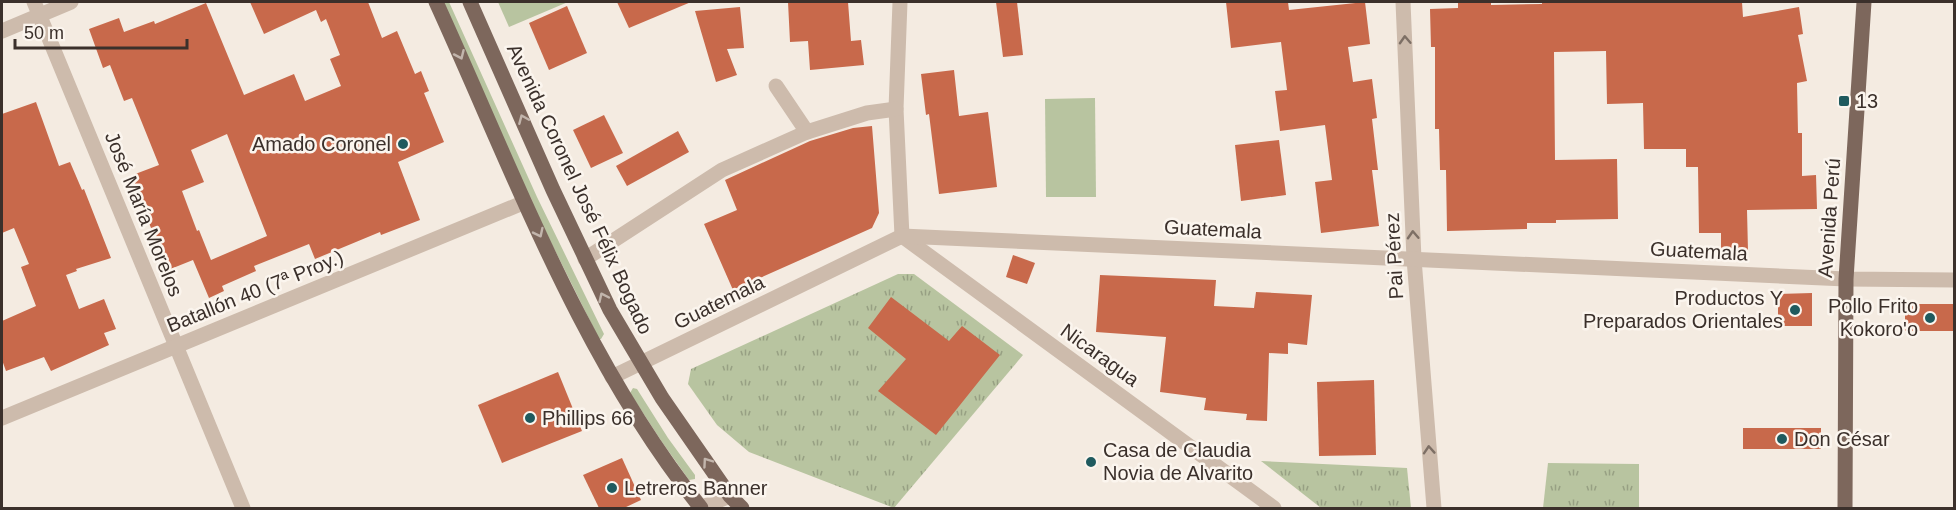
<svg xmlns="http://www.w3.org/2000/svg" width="1956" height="510" font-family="Arial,sans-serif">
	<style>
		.grass { fill: #b8c4a0 }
		.park { fill: url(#park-tufts) }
		.building { fill: #c8694b; fill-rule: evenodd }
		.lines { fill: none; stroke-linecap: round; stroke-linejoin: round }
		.minor { stroke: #cdbbac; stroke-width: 15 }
		.major { stroke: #7d675c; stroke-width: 15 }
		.oneway { stroke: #7d6f65 }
		.oneway2 { stroke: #c2b5ac }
		.poi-dot { fill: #1f5a5e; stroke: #fbf5ee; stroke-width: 2 }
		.labels { text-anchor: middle; stroke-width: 5; stroke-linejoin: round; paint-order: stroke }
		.poi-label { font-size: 20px; fill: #3b302b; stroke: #fbf5ee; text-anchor: start }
		.street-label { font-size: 20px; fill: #3b302b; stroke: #fbf5ee }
	</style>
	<defs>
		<pattern id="park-tufts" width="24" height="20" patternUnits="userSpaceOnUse" patternTransform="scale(1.5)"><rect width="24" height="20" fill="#b8c4a0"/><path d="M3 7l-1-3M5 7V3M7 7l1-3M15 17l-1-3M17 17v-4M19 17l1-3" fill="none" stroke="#97a083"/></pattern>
	</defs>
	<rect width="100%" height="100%" fill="#f4ebe1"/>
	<g class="grass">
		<polygon points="441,2 449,2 537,197 604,334 601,339 599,339 530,200"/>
		<polygon points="498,2 568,2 509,27"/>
		<polygon points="1095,98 1096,197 1046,197 1045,99"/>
		<polygon points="633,388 637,389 668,438 695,475 695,479 689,480 662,442 630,393"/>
	</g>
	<g class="park">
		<polygon points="898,274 914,274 1023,355 894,508 749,452 717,425 688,384 691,369"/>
		<polygon points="1261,461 1407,468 1411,508 1321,508"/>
		<polygon points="1548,463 1639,464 1639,508 1543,508"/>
	</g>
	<g class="building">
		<path d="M250,2H368L382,38L397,31L415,74L421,71L429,91L424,93L444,142L398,162L420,220L381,235L380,232L315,259L309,244L254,266L256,271L222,286L224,291L209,298L193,260L168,270L130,176L159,165L132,98L124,101L110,65L103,68L89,29L119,18L124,32L154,21L155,24L206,3L244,95L294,74L305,101L341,86L330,59L340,55L326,19L321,22L316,10L264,34ZM227,134L267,236L211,260L199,230L197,231L182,191L204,182L191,150Z"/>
		<polygon points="617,2 691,2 629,28"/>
		<polygon points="788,2 848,2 851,41 861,40 864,65 810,70 808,41 790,42"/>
		<polygon points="996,2 1017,2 1023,55 1003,57"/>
		<polygon points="1226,2 1288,2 1289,10 1365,2 1370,44 1348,47 1353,82 1372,79 1377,118 1372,119 1378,170 1372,170 1379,226 1321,233 1315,182 1332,180 1325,125 1280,131 1275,91 1287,90 1281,42 1231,48"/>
		<polygon points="1458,2 1491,2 1491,5 1542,4 1542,2 1742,2 1743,17 1799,7 1803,34 1798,35 1807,81 1797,83 1798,133 1802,133 1802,176 1816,175 1817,209 1747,210 1748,251 1721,252 1721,233 1699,233 1698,167 1686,167 1686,149 1644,149 1643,103 1607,104 1606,51 1554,52 1555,160 1617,159 1618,219 1556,220 1556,223 1527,223 1527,229 1447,231 1446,170 1440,170 1439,129 1435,129 1435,47 1431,47 1430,9 1458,8"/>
		<polygon points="567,6 587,53 549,70 529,23"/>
		<polygon points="740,7 744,48 727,49 737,75 716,82 695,11"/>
		<polygon points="954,70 959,116 988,112 997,187 939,194 929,114 926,115 921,74"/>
		<polygon points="36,102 59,166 70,162 82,190 84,189 111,258 76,269 77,271 66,275 79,309 104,299 116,329 104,333 109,345 51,371 44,357 6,371 2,360 2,321 36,306 21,267 29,264 14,228 2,233 2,114"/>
		<polygon points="604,115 623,153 591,168 573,130"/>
		<polygon points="872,126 879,213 872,228 733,290 704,224 737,210 725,180 810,141 853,128"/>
		<polygon points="678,131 689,152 627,186 616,166"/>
		<polygon points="1279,140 1286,195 1241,201 1235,145"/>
		<polygon points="1013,255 1035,263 1027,284 1006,277"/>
		<polygon points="1100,275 1216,280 1214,306 1254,308 1256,292 1312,295 1307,345 1288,343 1288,354 1269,353 1267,421 1246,420 1247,414 1204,410 1206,398 1160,392 1166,337 1096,332"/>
		<polygon points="1812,293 1812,326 1778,326 1778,294"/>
		<polygon points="891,297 949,341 962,326 1000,355 936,435 878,391 906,359 868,328"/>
		<rect x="1905" y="304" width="49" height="27"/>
		<polygon points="558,372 582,431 502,463 478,405"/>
		<polygon points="1374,380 1376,455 1319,456 1317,382"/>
		<rect x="1743" y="428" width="78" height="21"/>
		<polygon points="622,458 641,500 624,508 599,508 583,475"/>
	</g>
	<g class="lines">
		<g class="minor">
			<polyline points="34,2 243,508"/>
			<polyline points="900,2 896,109 902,236"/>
			<polyline points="1403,2 1414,259 1434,508"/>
			<polyline points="2,31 71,2"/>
			<polyline points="776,86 807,132"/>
			<polyline points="902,236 1274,508"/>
			<polyline points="585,259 722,170 807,132 867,113 896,109"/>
			<polyline points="612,377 902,236 1846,279 1954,280"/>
			<polyline points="2,418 525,202"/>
			<polyline points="700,508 730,496"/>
		</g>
		<g class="major">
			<path d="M436,2C515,175 581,358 701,508"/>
			<polyline points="470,2 553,190 610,310 662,398 730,496 742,508"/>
			<polyline points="1845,508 1846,279 1864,2"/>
		</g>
	</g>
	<defs><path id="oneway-chevron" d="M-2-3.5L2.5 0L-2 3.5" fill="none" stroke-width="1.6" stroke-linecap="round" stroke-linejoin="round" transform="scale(1.5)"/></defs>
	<g class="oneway">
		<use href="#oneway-chevron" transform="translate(1405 40) rotate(-93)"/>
		<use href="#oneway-chevron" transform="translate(1413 235) rotate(-93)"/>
		<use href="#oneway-chevron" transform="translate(1429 450) rotate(-94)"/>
	</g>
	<g class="oneway2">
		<use href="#oneway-chevron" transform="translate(460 55) rotate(66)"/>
		<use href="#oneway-chevron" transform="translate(523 119) rotate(-113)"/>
		<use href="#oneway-chevron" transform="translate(539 233) rotate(64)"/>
		<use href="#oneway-chevron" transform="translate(603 297) rotate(-115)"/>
		<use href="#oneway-chevron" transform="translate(707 462) rotate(-125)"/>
	</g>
	<g class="poi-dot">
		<rect x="1838" y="95" width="12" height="12" rx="3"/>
		<circle cx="403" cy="144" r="6"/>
		<circle cx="1795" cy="310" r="6"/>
		<circle cx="1930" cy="318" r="6"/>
		<circle cx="530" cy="418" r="6"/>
		<circle cx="1782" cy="439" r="6"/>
		<circle cx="1091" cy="462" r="6"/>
		<circle cx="612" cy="488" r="6"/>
	</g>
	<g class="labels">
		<g class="poi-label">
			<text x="1856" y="108">13</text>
			<text x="391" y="151" text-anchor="end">Amado Coronel</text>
			<text x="1783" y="305" text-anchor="end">Productos Y<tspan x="1783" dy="23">Preparados Orientales</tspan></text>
			<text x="1918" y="313" text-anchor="end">Pollo Frito<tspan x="1918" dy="23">Kokoro'o</tspan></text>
			<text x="542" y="425">Phillips 66</text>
			<text x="1794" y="446">Don César</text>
			<text x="1103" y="457">Casa de Claudia<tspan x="1103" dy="23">Novia de Alvarito</tspan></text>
			<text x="624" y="495">Letreros Banner</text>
		</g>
		<g class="street-label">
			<text transform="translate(580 189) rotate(65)" y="7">Avenida Coronel José Félix Bogado</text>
			<text transform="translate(144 214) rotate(68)" y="7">José María Morelos</text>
			<text transform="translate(1829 218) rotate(-86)" y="7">Avenida Perú</text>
			<text transform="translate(1213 229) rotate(3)" y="7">Guatemala</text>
			<text transform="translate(1699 251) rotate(3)" y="7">Guatemala</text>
			<text transform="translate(1394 256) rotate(-93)" y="7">Pai Pérez</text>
			<text transform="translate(255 291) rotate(-22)" y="7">Batallón 40 (7ª Proy.)</text>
			<text transform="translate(719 302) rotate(-26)" y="7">Guatemala</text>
			<text transform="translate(1100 355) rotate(36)" y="7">Nicaragua</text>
		</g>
	</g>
	<rect width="1956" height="510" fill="none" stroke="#3b302b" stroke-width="6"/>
	<path d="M15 39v9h172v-9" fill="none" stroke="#3b302b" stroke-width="3"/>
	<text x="24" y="39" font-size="18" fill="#3b302b" stroke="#fbf5ee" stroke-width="4.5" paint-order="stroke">50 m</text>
</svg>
